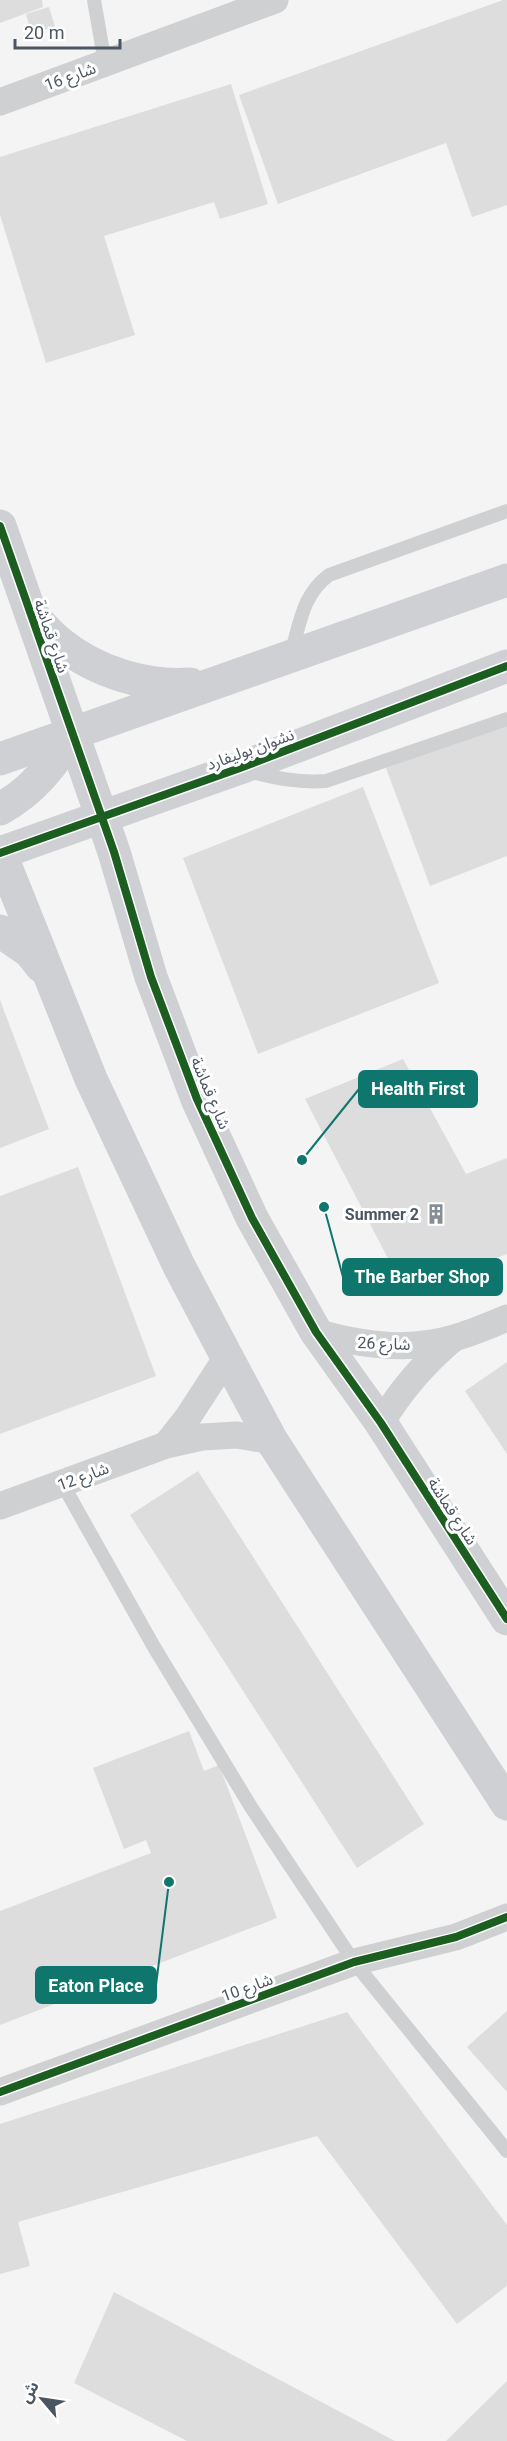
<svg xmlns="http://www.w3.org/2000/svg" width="507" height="2441" font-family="Roboto,'Noto Sans Arabic',sans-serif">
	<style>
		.building { fill: #ddddde }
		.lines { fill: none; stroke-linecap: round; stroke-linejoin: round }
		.lane { stroke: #ced0d2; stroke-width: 14 }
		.street { stroke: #ced0d2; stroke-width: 27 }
		.secondary { stroke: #ced0d4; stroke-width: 33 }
		.cycleway-casing { stroke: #fff; stroke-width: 11 }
		.cycleway { stroke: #1b5e20; stroke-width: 8 }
		.labels { text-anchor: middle; stroke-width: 6; stroke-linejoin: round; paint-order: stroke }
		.street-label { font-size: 16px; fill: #4a5661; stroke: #fff }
		.poi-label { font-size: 16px; font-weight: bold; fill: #4a5661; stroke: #fff; text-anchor: end }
		.leader { fill: none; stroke: #0f766e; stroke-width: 2 }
		.callout-dot { fill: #0f766e; stroke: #fff; stroke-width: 2 }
		.callout { fill: #0f766e; stroke: #0f766e; stroke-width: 2 }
		.callout-label { font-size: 18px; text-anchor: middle; font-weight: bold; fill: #fff }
	</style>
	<rect width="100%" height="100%" fill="#f4f4f4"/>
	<g class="building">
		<polygon points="0,0 42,0 43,7 0,23"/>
		<polygon points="503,0 507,0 507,205 472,217 446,143 278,204 239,95"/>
		<polygon points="49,7 55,27 31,34 26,14"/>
		<polygon points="231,84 268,204 220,219 214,202 104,236 135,335 46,363 0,215 0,157"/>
		<polygon points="507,722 507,856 430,886 386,768"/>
		<polygon points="363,787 439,983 258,1054 183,858"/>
		<polygon points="0,1000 49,1129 0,1148"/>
		<polygon points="403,1059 466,1174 507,1158 507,1254 405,1291 305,1099"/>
		<polygon points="78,1167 156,1376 0,1434 0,1196"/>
		<polygon points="507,1362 507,1454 465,1391"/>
		<polygon points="198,1471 424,1824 357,1868 130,1515"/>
		<polygon points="189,1731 204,1771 219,1765 277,1918 0,2025 0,1911 151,1853 146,1840 124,1849 93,1768"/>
		<polygon points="507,2011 507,2092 467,2047"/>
		<polygon points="347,2012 507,2225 507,2286 457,2324 317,2136 18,2222 30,2266 0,2274 0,2124"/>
		<polygon points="114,2292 395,2441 187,2441 74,2383"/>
		<polygon points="507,2381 507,2441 446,2441"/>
	</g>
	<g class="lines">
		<g class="lane">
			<polyline points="94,0 105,63"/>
			<path d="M291,654C300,624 302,595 329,575L507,511"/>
			<path d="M248,771C275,778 298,783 326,781L507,719"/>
			<polyline points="62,1483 154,1647 251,1807 354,1962 507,2151"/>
		</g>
		<g class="street">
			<polyline points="0,102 275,0"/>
			<path d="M316,1332C360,1345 409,1352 454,1338C472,1333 490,1325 507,1318"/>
			<path d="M381,1423C401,1390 423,1364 453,1339"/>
			<polyline points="166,1445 188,1417 227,1357"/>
			<polyline points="0,1506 166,1445 202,1437 237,1435 272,1441"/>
			<polyline points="0,2092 354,1962 456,1937 507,1917"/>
		</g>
		<g class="secondary">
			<polyline points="0,526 114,852 151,977 197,1099 252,1218 316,1332 381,1423 507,1619"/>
			<path d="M34,617C42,626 51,636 60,643C96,672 145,687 190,684"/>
			<polyline points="0,759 507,580"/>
			<path d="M0,809C33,791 54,764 73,732"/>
			<polyline points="0,852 91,1079 179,1266 227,1357 272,1441 507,1804"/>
			<polyline points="0,853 240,768 507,666"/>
			<polyline points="0,931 30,952 41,966"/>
		</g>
		<g class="cycleway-casing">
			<g id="cycleway">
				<polyline points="0,526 114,852 151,977 197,1099 252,1218 316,1332 381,1423 507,1619"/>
				<polyline points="0,853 240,768 507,666"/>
				<polyline points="0,2092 354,1962 456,1937 507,1917"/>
			</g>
		</g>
		<use href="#cycleway" class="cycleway"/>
	</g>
	<defs>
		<g id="building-bare" transform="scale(1.62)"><path d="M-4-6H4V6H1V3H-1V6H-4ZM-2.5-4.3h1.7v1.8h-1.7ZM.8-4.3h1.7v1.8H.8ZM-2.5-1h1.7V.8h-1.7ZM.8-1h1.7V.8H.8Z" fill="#868d94" stroke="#fff" stroke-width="2.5" paint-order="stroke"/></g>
	</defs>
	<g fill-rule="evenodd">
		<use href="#building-bare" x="436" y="1214"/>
	</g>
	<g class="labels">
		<g class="street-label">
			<text transform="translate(70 76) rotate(-20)" y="6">شارع 16</text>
			<text transform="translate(52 636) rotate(71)" y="6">شارع قماشة</text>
			<text transform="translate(250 749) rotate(-20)" y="6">نشوان بوليفارد</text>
			<text transform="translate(211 1093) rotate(67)" y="6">شارع قماشة</text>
			<text transform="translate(384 1343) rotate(2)" y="6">شارع 26</text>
			<text transform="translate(83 1476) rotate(-20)" y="6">شارع 12</text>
			<text transform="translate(453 1511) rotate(57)" y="6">شارع قماشة</text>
			<text transform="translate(247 1987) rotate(-20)" y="6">شارع 10</text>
		</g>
		<g class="poi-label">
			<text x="419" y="1220">Summer 2</text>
		</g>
	</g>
	<path class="leader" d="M302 1160L359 1089M324 1207L343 1277M169 1882L156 1985"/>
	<g class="callout-dot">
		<circle cx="302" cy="1160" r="6"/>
		<circle cx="324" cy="1207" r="6"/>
		<circle cx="169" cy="1882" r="6"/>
	</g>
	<g class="callout">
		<rect x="359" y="1071" width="118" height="36" rx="6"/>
		<rect x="343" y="1259" width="159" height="36" rx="6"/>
		<rect x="36" y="1967" width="120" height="36" rx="6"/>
	</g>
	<g class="callout-label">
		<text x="418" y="1095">Health First</text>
		<text x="422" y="1283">The Barber Shop</text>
		<text x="96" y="1992">Eaton Place</text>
	</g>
	<g transform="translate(42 2399) rotate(299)" stroke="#ffffff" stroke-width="4.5" paint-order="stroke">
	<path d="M0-4.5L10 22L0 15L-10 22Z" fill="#4a5661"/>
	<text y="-9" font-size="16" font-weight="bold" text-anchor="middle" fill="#4a5661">ش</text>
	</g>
	<path d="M15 39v9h105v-9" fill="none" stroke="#4a5661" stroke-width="3"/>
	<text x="24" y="39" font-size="18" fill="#4a5661" stroke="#ffffff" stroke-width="4.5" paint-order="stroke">20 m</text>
</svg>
